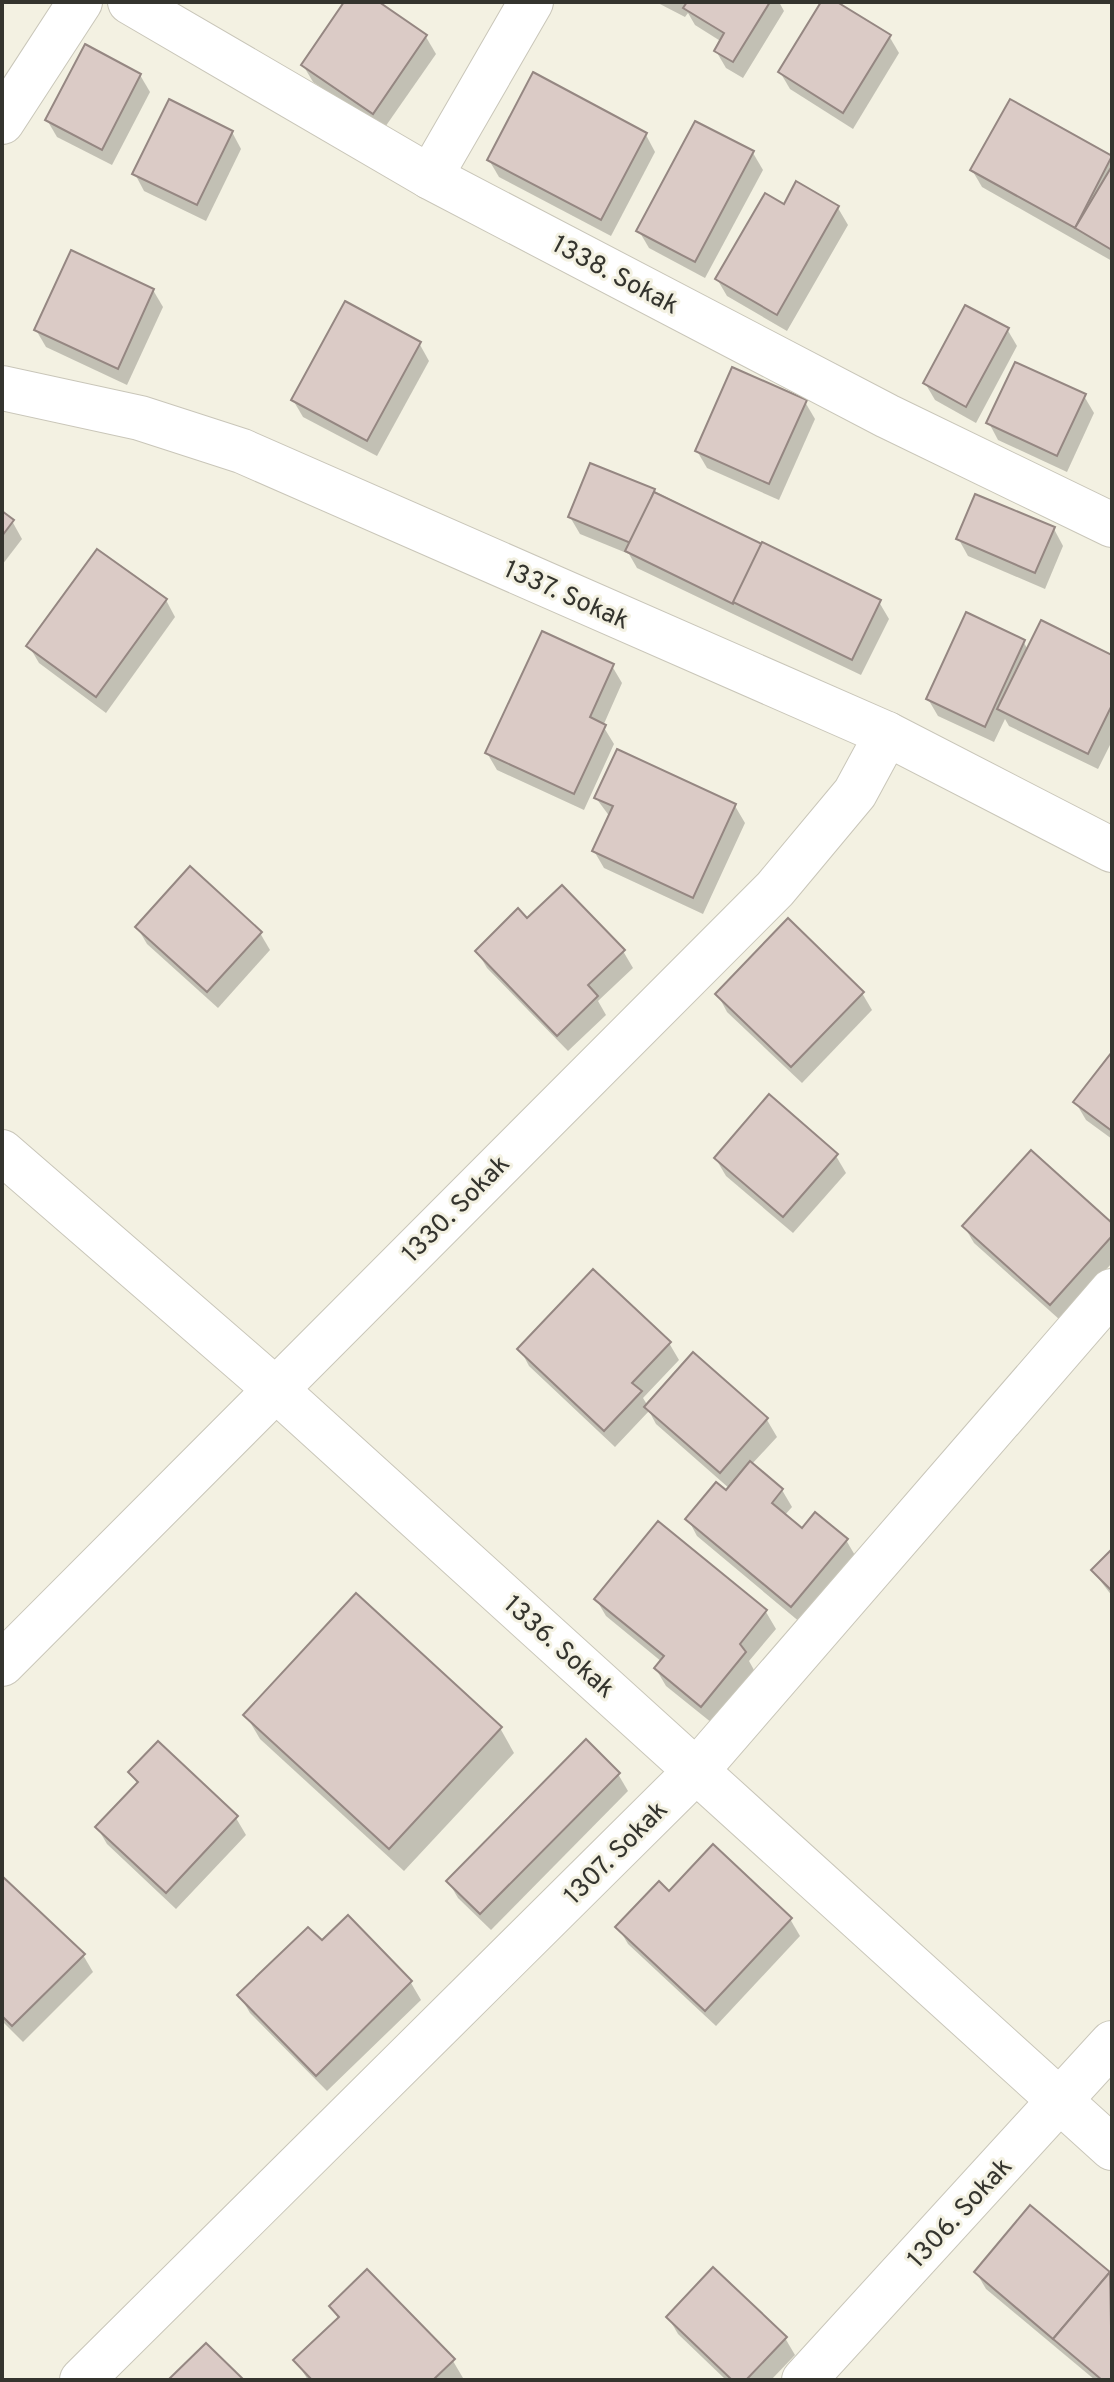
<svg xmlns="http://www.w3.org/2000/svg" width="1114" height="2382" font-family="Overpass,sans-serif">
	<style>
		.shadow { fill: #0003 }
		.building { fill: #dbcbc6; stroke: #958782; stroke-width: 2 }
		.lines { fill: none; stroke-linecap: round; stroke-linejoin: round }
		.minor-casing { stroke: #c9c6b9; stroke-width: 46 }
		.minor { stroke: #fff; stroke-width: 44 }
		.labels { text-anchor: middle; stroke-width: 6; stroke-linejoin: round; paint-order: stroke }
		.street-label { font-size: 26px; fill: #34342e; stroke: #f3f1e2 }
	</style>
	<rect width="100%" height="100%" fill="#f3f1e2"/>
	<g class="shadow">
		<polygon points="347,2 376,2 426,37 436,54 383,130 313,82 303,65"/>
		<polygon points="656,2 779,2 784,11 743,78 726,68 716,51 722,42 695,25 688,13 685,17"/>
		<polygon points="824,2 833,2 889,36 899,53 853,129 790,89 780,72"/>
		<polygon points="140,75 150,92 112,165 57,137 47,120"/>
		<polygon points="1010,102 1112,158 1112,261 982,187 972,170"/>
		<polygon points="232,132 241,149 206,221 144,191 135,174"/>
		<polygon points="646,135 655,152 611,236 499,177 489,160"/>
		<polygon points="753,153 763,170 705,278 649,248 639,231"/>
		<polygon points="797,184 838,208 848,225 787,331 727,296 717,279 785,207"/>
		<polygon points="153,290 163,307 127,385 46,347 36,330"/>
		<polygon points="1007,329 1017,346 976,423 935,400 925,383"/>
		<polygon points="419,343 429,361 377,456 303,417 293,400"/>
		<polygon points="1084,396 1094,413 1067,472 998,440 989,423"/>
		<polygon points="805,402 815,419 779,500 707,468 697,451"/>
		<polygon points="591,465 654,491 879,602 889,619 861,675 637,568 629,554 580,534 570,517"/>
		<polygon points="2,514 12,521 22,539 2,565"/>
		<polygon points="1054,529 1063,546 1045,589 968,556 958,538"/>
		<polygon points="166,600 175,617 106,713 39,663 29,646"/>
		<polygon points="1023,641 1028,650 1112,657 1112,741 1098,769 1009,726 1005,719 994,742 938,716 928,699"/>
		<polygon points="612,666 622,683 603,726 614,744 584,810 497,770 487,753"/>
		<polygon points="596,798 735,806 745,823 703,914 604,868 594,851 610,817"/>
		<polygon points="527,921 623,951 633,968 598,1001 606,1015 568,1051 487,968 477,951"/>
		<polygon points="137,927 260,933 270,950 218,1008 147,944"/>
		<polygon points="862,993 872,1010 802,1083 727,1012 718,995"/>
		<polygon points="1112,1056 1112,1139 1086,1120 1076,1103"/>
		<polygon points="836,1156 846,1173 793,1233 726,1176 716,1159"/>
		<polygon points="964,1226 1112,1226 1112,1263 1060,1320 974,1243"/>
		<polygon points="669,1343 679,1360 643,1398 648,1406 693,1354 767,1420 777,1437 751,1465 782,1490 792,1507 784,1516 802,1531 846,1540 856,1557 801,1623 697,1536 688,1519 730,1489 656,1424 649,1411 615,1447 529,1366 520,1349"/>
		<polygon points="658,1524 766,1612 776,1629 749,1661 754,1670 712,1723 666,1686 656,1669 662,1662 606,1616 596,1599"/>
		<polygon points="1112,1551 1112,1596 1093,1571"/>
		<polygon points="246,1715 500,1728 514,1753 404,1871 260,1739"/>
		<polygon points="130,1772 236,1818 246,1835 176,1909 107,1844 97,1827 138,1785"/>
		<polygon points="618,1774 628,1791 491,1930 458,1898 448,1881"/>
		<polygon points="2,1879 83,1955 93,1972 23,2042 2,2021"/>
		<polygon points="669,1894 790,1919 800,1936 716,2026 628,1944 618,1927"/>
		<polygon points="348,1918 411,1983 421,2000 327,2091 250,2013 240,1996 322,1943"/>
		<polygon points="1031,2208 1112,2275 1112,2380 1095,2380 986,2289 976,2272"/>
		<polygon points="331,2306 453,2361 463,2378 308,2380 296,2361 339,2320"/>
		<polygon points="668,2317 785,2338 795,2355 771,2380 726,2380 678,2334"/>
	</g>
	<g class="building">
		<polygon points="344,2 379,2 427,35 373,114 301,65"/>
		<polygon points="687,2 770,2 733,62 714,51 724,33 683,8"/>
		<polygon points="821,2 837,2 891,35 843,113 778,72"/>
		<polygon points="85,44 141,74 102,150 45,120"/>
		<polygon points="533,72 647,133 601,220 487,160"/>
		<polygon points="169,99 233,131 197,205 132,174"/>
		<polygon points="1010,99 1112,156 1075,228 970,170"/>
		<polygon points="695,121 754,151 695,262 636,231"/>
		<polygon points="1112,166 1112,250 1075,228"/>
		<polygon points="796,181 839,206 777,315 715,279 765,193 784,204"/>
		<polygon points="71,250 154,289 118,369 34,330"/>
		<polygon points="345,301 421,342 367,441 291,400"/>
		<polygon points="965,305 1009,328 966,407 923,383"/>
		<polygon points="1015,362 1086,394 1057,456 986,423"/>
		<polygon points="732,367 807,400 769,484 695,451"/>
		<polygon points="590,463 655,489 633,544 568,517"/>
		<polygon points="654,492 762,544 733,604 625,551"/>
		<polygon points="975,494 1055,527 1035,573 956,539"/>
		<polygon points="2,511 14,520 2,536"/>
		<polygon points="762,542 881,600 852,660 733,602"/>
		<polygon points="97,549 167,599 96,697 26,646"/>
		<polygon points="966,612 1025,640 985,727 926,699"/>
		<polygon points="1041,620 1112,655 1112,705 1088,754 997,709"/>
		<polygon points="542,631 614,664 590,717 606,725 574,794 485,753"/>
		<polygon points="617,749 736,804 693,898 592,851 613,806 594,798"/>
		<polygon points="190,866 262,932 207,992 135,927"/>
		<polygon points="562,885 625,950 588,985 598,996 557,1036 475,951 518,908 527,918"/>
		<polygon points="788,918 864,992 791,1067 715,994"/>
		<polygon points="1112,1052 1112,1131 1073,1102"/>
		<polygon points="769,1094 838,1154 783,1217 714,1158"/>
		<polygon points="1031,1150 1112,1223 1112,1236 1050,1305 962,1226"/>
		<polygon points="593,1269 671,1342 632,1383 642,1391 604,1431 517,1349"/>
		<polygon points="693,1352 768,1418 720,1473 644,1407"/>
		<polygon points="750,1461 783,1489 772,1503 802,1528 815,1512 848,1539 791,1607 685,1519 716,1482 726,1490"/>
		<polygon points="658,1521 767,1610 740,1644 746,1652 701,1707 654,1668 664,1656 594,1599"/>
		<polygon points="1112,1549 1112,1591 1091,1570"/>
		<polygon points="356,1593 502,1727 389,1849 243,1715"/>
		<polygon points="586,1739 620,1773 480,1914 446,1881"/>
		<polygon points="158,1741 238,1816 166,1893 95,1827 138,1782 128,1772"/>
		<polygon points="713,1844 792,1918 705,2011 615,1927 659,1881 669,1891"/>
		<polygon points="2,1876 85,1954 12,2026 2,2016"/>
		<polygon points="348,1915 412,1981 316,2076 237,1995 308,1927 322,1940"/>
		<polygon points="1030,2205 1110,2272 1053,2339 974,2272"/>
		<polygon points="713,2267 787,2337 746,2380 732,2380 666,2317"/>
		<polygon points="367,2269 455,2359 433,2380 312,2380 293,2360 339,2317 329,2306"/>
		<polygon points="1110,2272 1112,2380 1102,2380 1053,2339"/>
		<polygon points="206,2343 244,2380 168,2380"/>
	</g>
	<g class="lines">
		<g class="minor-casing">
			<g id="minor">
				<polyline points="130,2 430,177 887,416 1112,525"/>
				<polyline points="2,122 80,2"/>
				<polyline points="430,177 531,2"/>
				<polyline points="2,388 140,418 242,451 887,734 1112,850"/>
				<polyline points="2,1152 274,1388 1112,2148"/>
				<polyline points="2,1664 775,889 855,793 887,734"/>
				<polyline points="82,2380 697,1770 1112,1291"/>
				<polyline points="804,2380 1112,2043"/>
			</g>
		</g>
		<use href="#minor" class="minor"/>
	</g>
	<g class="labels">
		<g class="street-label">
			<text transform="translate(616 274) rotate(28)" y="9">1338. Sokak</text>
			<text transform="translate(567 594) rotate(24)" y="9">1337. Sokak</text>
			<text transform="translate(455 1208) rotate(-45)" y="9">1330. Sokak</text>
			<text transform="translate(560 1646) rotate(42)" y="9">1336. Sokak</text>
			<text transform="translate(615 1852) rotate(-45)" y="9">1307. Sokak</text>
			<text transform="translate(959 2212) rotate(-47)" y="9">1306. Sokak</text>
		</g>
	</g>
	<rect width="1114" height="2382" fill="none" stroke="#34342e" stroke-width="8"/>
</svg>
